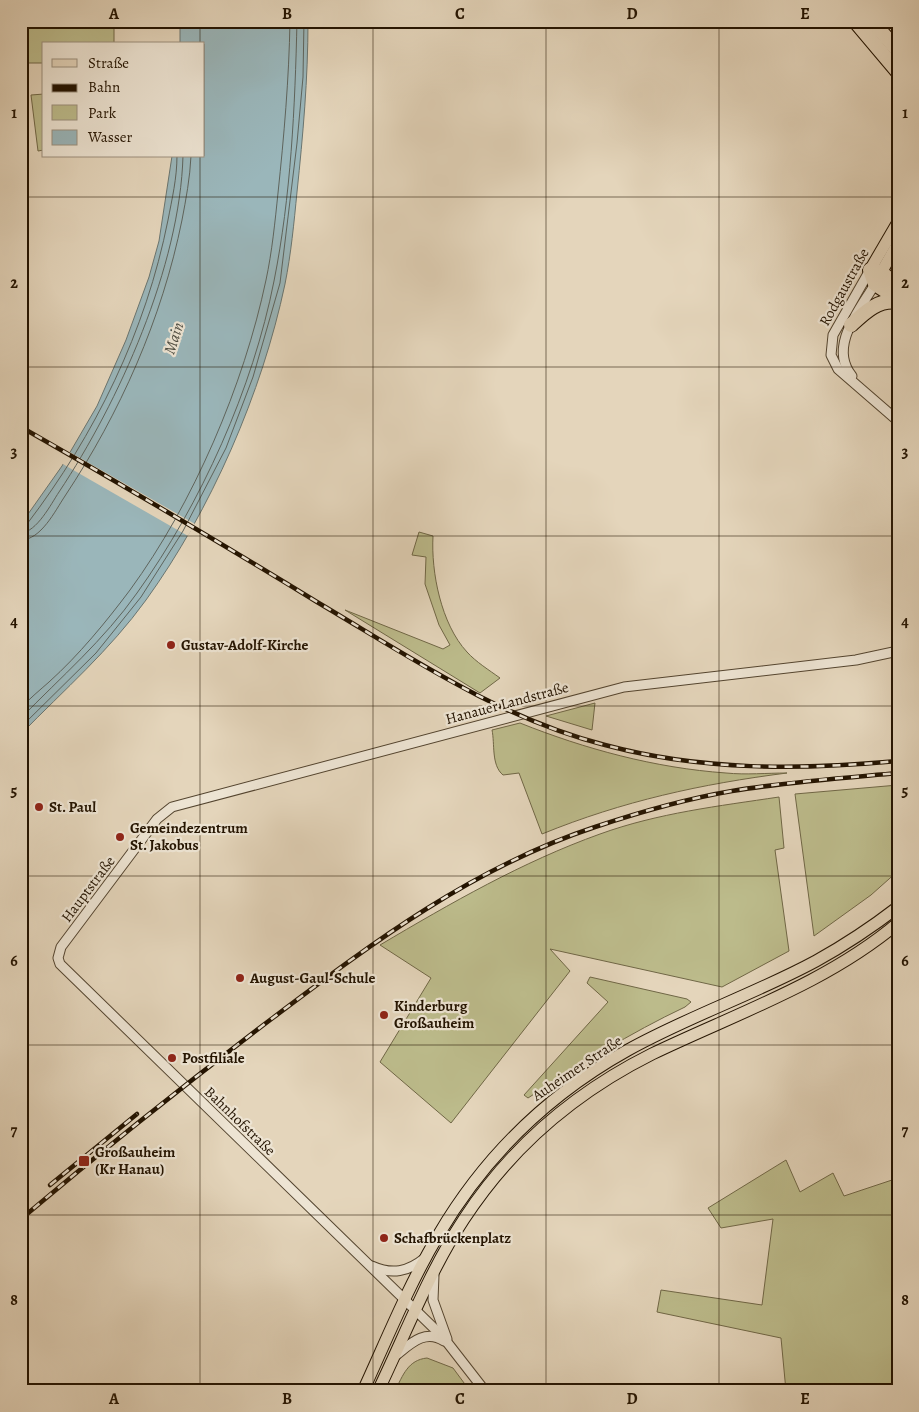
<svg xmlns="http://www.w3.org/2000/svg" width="919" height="1412" font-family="Alegreya,serif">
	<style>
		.green { fill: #bcbb8b; stroke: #706746 }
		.water { fill: #9ab6ba; stroke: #6a7570 }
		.pier { fill: #e4d5bb }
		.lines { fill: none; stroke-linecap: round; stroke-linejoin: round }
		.shore { stroke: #5e645d; stroke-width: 1 }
		.minor-casing { stroke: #53442f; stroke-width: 11 }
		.major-casing { stroke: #231300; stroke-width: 13 }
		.highway-casing { stroke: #231300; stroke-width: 16 }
		.minor { stroke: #ede4d3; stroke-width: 9 }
		.major { stroke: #e4d5bb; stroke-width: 11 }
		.highway { stroke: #e4d5bb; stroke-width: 14 }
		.rail-casing { stroke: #231300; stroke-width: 4.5 }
		.rail { stroke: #ede4d3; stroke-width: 2.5; stroke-dasharray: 8; stroke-linecap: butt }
		.grid { fill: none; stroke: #231300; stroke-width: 1; stroke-opacity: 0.55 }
		.poi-dot { fill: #8f2418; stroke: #ede4d3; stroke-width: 2 }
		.labels { text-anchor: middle; stroke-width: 4.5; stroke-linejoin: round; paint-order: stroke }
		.street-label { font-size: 15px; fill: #231300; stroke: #ede4d3 }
		.poi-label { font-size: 15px; font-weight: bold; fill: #231300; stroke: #ede4d3; text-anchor: start }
		.water-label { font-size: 16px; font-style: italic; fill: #4d4c41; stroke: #ede4d3 }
		.neatline { fill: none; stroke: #231300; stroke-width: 2 }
		.grid-label { font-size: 16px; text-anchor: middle; font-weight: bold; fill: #231300 }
	</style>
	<rect width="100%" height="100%" fill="#e4d5bb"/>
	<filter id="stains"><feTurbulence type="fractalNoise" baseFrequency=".004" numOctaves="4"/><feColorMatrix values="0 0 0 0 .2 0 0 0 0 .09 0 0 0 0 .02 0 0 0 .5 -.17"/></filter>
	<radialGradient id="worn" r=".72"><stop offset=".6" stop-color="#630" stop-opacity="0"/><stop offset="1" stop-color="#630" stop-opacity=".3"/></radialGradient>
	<g class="green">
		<polygon points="21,21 114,21 114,44 44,44 44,63 21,63"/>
		<polygon points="44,94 44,150 38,151 31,95"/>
		<path d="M419,532L433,536C431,572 441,624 467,652C476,662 489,670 500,678L480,693L345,610L443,649L450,645L439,625L425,584L426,557L412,555Z"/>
		<polygon points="595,703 592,730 546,716"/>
		<path d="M520,723C585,749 655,768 726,773C746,775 767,773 787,773C701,784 623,801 542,834L519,773L503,775C491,765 495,744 492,730Z"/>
		<polygon points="898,785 898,871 871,895 814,936 795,794"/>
		<path d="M779,797L784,848L775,850L789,951L722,987L550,949L570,971L451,1123L380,1062L431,978L380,945C451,903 522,862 600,834C658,813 719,806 779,797Z"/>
		<path d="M590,977L687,999L691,1002L685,1007C630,1033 579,1065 528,1098L524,1095L608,1002L587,983Z"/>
		<polygon points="786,1160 800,1192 833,1173 844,1196 898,1178 898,1391 889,1391 889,1388 786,1391 781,1338 657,1312 661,1290 762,1305 773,1219 721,1228 708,1208"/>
		<path d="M427,1358L453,1368L470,1391L410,1388L408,1391H395C403,1375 408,1360 427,1358Z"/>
	</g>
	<path class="water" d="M180,21H308C308,79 303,135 297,192C294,223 291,254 285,284C262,393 211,510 146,600C110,650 64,690 21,734V524L62,466L97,406L126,340L149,277L159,241L172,156H204V44H180Z"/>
	<polygon class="pier" points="68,451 195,524 188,536 61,463"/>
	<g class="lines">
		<g class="shore">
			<path d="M21,527L27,524C95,435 146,331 168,220C172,199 177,178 177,156"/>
			<path d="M21,533C37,532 51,504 59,492C119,402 180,266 183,156"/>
			<path d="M21,540C41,540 55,511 65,496C120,413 162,319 182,220C186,199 190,178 191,156"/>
			<path d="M21,708C30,698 40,690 49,682C79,655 106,622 130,590C193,504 244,385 266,280C272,252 275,222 278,193C284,136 289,79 290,21"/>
			<path d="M21,718C61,677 104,640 137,593C201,504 253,388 274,281C291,196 295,107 297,21"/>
			<polyline points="21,727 96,653 141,597 183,531 226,448 253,377 280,283 297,143 303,77 304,21"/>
		</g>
		<g class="minor-casing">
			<g id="minor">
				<polyline points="870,270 833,335 831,355 838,369 898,421"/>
				<path d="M852,376C828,347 859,311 875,284"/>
				<path d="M372,1266C392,1275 408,1272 425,1258"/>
				<polyline points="434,1275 433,1300 447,1339"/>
				<path d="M395,1356C409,1345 425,1328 444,1341"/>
				<polyline points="485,1391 443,1337 60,964 58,958 61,947 157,819 172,807 624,687 856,660 898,651"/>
			</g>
		</g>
		<g class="major-casing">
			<g id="major">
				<polyline points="870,270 898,222"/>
				<polyline points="878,278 898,243"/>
				<path d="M363,1391C387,1339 409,1284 439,1234C485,1156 549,1094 628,1050C689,1016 755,994 816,961C845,945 872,927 898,907"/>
				<path d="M378,1391C406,1333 429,1272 464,1219C511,1147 576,1092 652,1054C735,1014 827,983 898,923"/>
			</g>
		</g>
		<g class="highway-casing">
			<g id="highway">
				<polyline points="855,21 898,72"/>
				<polyline points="872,21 898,51"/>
				<polyline points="898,287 881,272 870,270 875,284 898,299"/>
				<path d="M851,325C865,312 878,299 898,302"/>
			</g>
		</g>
		<use href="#minor" class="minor"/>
		<use href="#major" class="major"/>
		<use href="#highway" class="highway"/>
		<g class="rail-casing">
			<g id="rail">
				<path d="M21,427C121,484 219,542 317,602C410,657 499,718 605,745C702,771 799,770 898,761"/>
				<polyline points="50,1185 137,1114"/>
				<path d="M21,1219C104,1149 188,1082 274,1017C375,941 474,867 595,827C640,812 685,799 732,791C786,782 843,778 898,773"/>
			</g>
		</g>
		<use href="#rail" class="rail"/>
	</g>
	<path class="grid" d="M200,21V44M373,21V1391M546,21V1391M719,21V1391M200,156V1391M21,197H898M21,367H898M21,536H898M21,706H898M21,876H898M21,1045H898M21,1215H898"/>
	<g class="poi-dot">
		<circle cx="171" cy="645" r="5"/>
		<circle cx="39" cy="807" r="5"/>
		<circle cx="120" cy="837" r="5"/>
		<circle cx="240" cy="978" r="5"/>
		<circle cx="384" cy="1015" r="5"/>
		<circle cx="172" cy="1058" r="5"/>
		<rect x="78" y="1155" width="12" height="12" rx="2.5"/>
		<circle cx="384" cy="1238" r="5"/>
	</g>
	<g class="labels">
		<g class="street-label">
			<text transform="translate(844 287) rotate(-61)" y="5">Rodgaustraße</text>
			<text transform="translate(507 703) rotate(-15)" y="5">Hanauer Landstraße</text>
			<text transform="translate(88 889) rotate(-53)" y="5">Hauptstraße</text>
			<text transform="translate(577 1068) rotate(-34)" y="5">Auheimer Straße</text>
			<text transform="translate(240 1121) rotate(44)" y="5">Bahnhofstraße</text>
		</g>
		<g class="poi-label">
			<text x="181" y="650">Gustav-Adolf-Kirche</text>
			<text x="49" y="812">St. Paul</text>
			<text x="130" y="833">Gemeindezentrum<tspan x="130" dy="17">St. Jakobus</tspan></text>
			<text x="250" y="983">August-Gaul-Schule</text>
			<text x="394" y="1011">Kinderburg<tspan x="394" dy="17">Großauheim</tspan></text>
			<text x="182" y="1063">Postfiliale</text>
			<text x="95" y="1157">Großauheim<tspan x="95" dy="17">(Kr Hanau)</tspan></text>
			<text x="394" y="1243">Schafbrückenplatz</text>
		</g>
		<g class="water-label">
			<text transform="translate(173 338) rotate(-72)" y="6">Main</text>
		</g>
	</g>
	<rect width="919" height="1412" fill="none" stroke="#e4d5bb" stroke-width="55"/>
	<rect x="42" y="42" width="162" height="115" fill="#ede4d3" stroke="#9c907f"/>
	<rect x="52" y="59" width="25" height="8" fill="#e4d5bb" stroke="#9c907f"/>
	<text x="88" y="68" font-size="15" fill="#231300">Straße</text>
	<rect x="52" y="84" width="25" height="8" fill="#231300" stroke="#9c907f"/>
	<text x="88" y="92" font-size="15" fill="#231300">Bahn</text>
	<rect x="52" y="105" width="25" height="15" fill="#bcbb8b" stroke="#9c907f"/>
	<text x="88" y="118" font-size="15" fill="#231300">Park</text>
	<rect x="52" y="130" width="25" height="15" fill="#9ab6ba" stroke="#9c907f"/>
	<text x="88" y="142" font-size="15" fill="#231300">Wasser</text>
	<rect x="28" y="28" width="864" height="1356" class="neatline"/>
	<g class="grid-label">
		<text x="114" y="19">A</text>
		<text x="287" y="19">B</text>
		<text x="460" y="19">C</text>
		<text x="632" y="19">D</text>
		<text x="805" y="19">E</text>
		<text x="14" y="118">1</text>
		<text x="905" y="118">1</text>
		<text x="14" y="288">2</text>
		<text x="905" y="288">2</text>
		<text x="14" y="457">3</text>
		<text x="905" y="457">3</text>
		<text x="14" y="627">4</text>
		<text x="905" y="627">4</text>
		<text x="14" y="796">5</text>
		<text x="905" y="796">5</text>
		<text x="14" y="966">6</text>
		<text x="905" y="966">6</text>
		<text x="14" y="1136">7</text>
		<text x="905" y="1136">7</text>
		<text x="14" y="1305">8</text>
		<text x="905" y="1305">8</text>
		<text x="114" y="1404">A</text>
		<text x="287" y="1404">B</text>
		<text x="460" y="1404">C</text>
		<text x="632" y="1404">D</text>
		<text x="805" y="1404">E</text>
	</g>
	<rect width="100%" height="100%" filter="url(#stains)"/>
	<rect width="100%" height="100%" fill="url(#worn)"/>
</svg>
